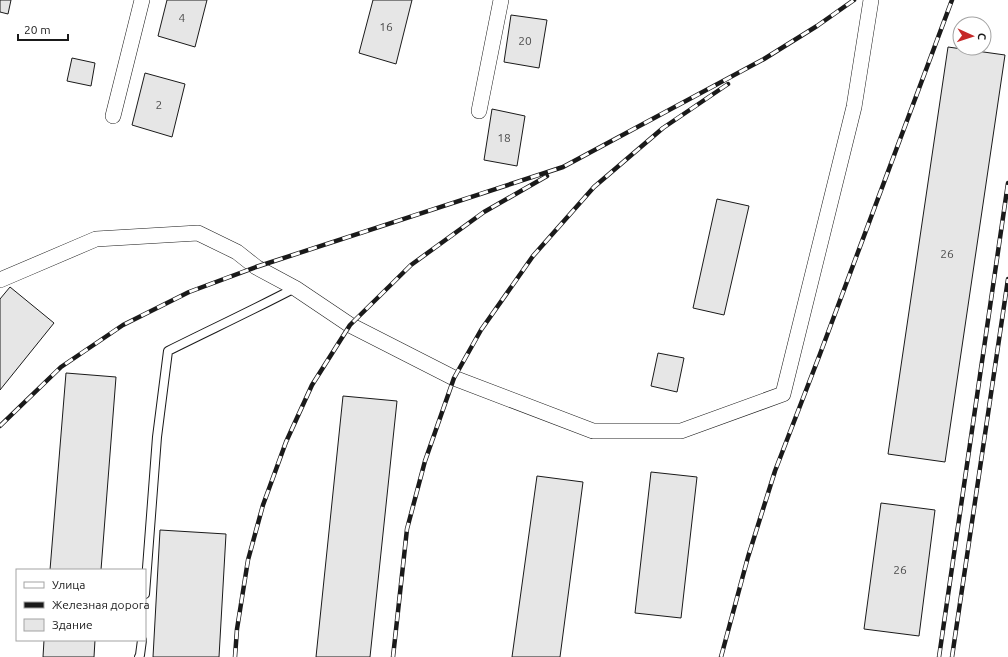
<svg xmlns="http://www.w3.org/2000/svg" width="1008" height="657" font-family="Ubuntu,sans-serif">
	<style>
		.building { fill: #e6e6e6; stroke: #1a1a1a }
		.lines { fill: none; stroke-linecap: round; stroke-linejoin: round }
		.lane-casing { stroke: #1a1a1a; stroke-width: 10 }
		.street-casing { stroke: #1a1a1a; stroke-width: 16 }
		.lane { stroke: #fff; stroke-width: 8 }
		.street { stroke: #fff; stroke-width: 15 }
		.rail-casing { stroke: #1a1a1a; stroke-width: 4.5 }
		.rail { stroke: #fff; stroke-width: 3; stroke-dasharray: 9; stroke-linecap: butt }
		.labels { text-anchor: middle; stroke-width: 3; stroke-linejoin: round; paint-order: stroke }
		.number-label { font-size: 12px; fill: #4d4d4d }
	</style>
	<rect width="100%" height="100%" fill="#fff"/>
	<g class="building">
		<polygon points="0,0 11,0 8,14 0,12"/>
		<polygon points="167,0 207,0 195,47 158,36"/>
		<polygon points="373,0 412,0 396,64 359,53"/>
		<polygon points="511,15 547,20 539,68 504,62"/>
		<polygon points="948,47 1005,55 945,462 888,454"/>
		<polygon points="72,58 95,63 91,86 67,81"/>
		<polygon points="145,73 185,84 172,137 132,125"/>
		<polygon points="492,109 525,116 517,166 484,160"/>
		<polygon points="717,199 749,206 724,315 693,308"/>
		<polygon points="10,287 54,323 0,390 0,299"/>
		<polygon points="658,353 684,358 677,392 651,386"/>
		<polygon points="66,373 116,377 101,570 50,570"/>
		<polygon points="343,396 397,401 370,657 316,657"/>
		<polygon points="651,472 697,477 681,618 635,613"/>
		<polygon points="537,476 583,482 560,657 512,657"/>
		<polygon points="881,503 935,510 919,636 864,629"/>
		<polygon points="160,530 226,534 219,657 153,657"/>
		<polygon points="44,640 95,640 94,657 43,657"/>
	</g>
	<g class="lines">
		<g class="lane-casing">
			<g id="lane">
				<path d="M145,594L157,437L168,351C210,330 253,310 295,288"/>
				<polyline points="139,657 140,655 142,640"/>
			</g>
		</g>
		<g class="street-casing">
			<g id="street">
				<polyline points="479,111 501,0"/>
				<polyline points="113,116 142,0"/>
				<polyline points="0,280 96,239 198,233 237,252 256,267 295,288 350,325 454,378 593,431 681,431 783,394 854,107 871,0"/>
			</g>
		</g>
		<use href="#lane" class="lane"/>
		<use href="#street" class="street"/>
		<g class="rail-casing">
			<g id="rail">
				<polyline points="0,426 61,367 123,325 189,292 256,267 563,167 764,59 817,26 854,0"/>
				<polyline points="235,657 237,629 248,560 263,505 286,442 312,385 350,325 411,265 484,212 547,176"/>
				<polyline points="393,657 407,529 425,461 454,378 481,330 533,256 594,187 663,128 728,84"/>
				<polyline points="721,657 748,557 775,471 820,354 952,0"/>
				<polyline points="939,657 1008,183"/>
				<polyline points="952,657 1008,279"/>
			</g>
		</g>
		<use href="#rail" class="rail"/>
	</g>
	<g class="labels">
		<g class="number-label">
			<text x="182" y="22">4</text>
			<text x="386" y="31">16</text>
			<text x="525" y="45">20</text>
			<text x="159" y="109">2</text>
			<text x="504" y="142">18</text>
			<text x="947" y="258">26</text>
			<text x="900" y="574">26</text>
		</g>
	</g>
	<rect x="16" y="569" width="130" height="72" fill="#ffffff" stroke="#a3a3a3"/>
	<rect x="24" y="582" width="20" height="6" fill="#ffffff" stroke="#a3a3a3"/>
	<text x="52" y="589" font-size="12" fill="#1a1a1a">Улица</text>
	<rect x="24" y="602" width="20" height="6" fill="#1a1a1a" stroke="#a3a3a3"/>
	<text x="52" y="609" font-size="12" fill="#1a1a1a">Железная дорога</text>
	<rect x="24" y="619" width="20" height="12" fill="#e6e6e6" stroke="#a3a3a3"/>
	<text x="52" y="629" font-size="12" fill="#1a1a1a">Здание</text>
	<g transform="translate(972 36) rotate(93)"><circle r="19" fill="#ffffff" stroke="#a3a3a3"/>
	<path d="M0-3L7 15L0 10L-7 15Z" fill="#c62828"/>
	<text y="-6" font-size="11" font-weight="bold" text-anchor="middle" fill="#1a1a1a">С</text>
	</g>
	<path d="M18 34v6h50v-6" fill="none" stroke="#1a1a1a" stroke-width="2"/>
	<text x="24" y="34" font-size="12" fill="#1a1a1a" stroke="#ffffff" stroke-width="3" paint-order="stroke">20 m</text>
</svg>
